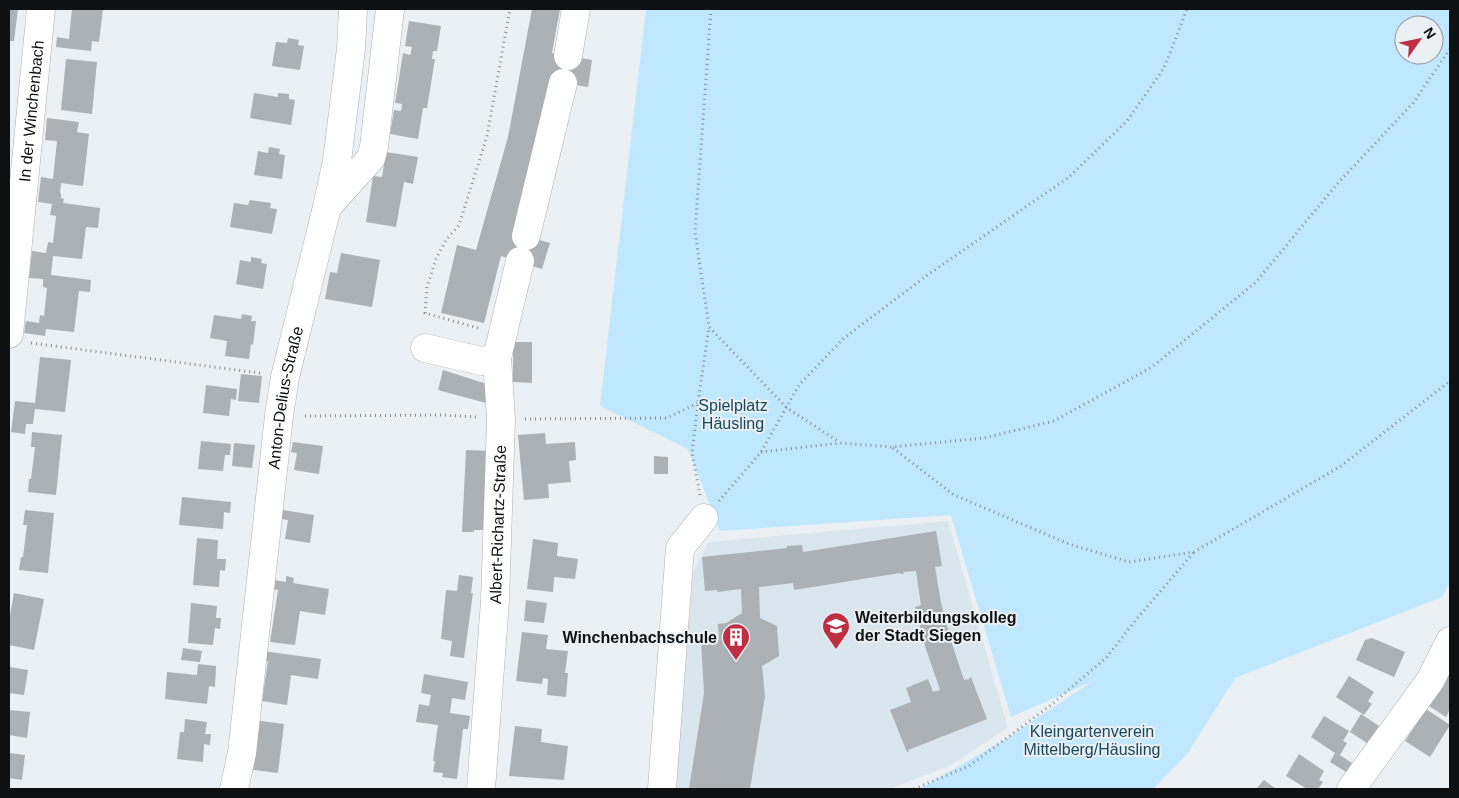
<svg xmlns="http://www.w3.org/2000/svg" width="1459" height="798" font-family="Arial,sans-serif">
	<style>
		.built { fill: #d9e6ee }
		.green { fill: #bfe7fd; fill-rule: evenodd }
		.building { fill: #abb1b4 }
		.lines { fill: none; stroke-linecap: round; stroke-linejoin: round }
		.minor-casing { stroke: #abb0b3; stroke-width: 29 }
		.path { stroke: #888b8e; stroke-width: 3; stroke-dasharray: 1 4; stroke-linecap: butt }
		.minor { stroke: #fff; stroke-width: 28 }
		.labels { text-anchor: middle; stroke-width: 4; stroke-linejoin: round; paint-order: stroke }
		.street-label { font-size: 16px; fill: #0e1011; stroke: #ebf0f4 }
		.park-label { font-size: 16px; fill: #16475d; stroke: #ebf0f4 }
		.poi-label { font-size: 16px; font-weight: bold; fill: #0e1011; stroke: #ebf0f4; text-anchor: start }
	</style>
	<rect width="100%" height="100%" fill="#ebf0f4"/>
	<polygon class="built" points="948,521 1008,728 949,766 889,789 675,789 693,572 708,542"/>
	<path class="green" d="M646,9H1450V583L1442,597L1235,678L1187,754L1153,789H919L1001,742L1093,681L1011,717L951,515L720,531L688,449L600,406ZM1404,25H1434V55H1404Z"/>
	<g class="building">
		<polygon points="9,9 18,9 14,41 9,41"/>
		<polygon points="72,9 103,9 99,42 92,41 91,51 56,47 57,37 69,39"/>
		<polygon points="532,9 560,9 552,53 592,60 588,87 549,81 535,142 522,235 550,243 542,269 501,256 484,323 441,313 457,245 476,250 508,137"/>
		<polygon points="409,21 441,26 437,51 433,51 432,59 435,59 427,108 423,108 418,139 390,134 394,110 401,111 402,104 395,103 403,53 410,55 412,47 405,46"/>
		<polygon points="288,38 299,40 298,45 304,46 300,70 272,66 276,42 287,43"/>
		<polygon points="66,59 97,62 92,114 61,110"/>
		<polygon points="254,93 278,97 278,93 289,94 289,99 295,100 291,125 250,118"/>
		<polygon points="47,118 79,122 77,132 89,134 83,186 61,183 60,193 61,193 61,198 64,199 63,203 100,208 98,228 86,227 82,259 53,256 51,275 91,280 90,292 79,291 74,332 46,329 45,336 24,333 26,321 39,323 40,315 44,316 47,288 43,287 43,279 29,278 32,251 46,253 48,242 53,243 56,216 50,215 52,204 38,202 41,177 53,179 57,141 45,140"/>
		<polygon points="269,147 280,149 279,154 285,155 282,179 254,175 258,151 268,153"/>
		<polygon points="386,152 418,157 413,184 404,182 396,227 366,222 373,176 382,177"/>
		<polygon points="250,200 271,203 270,208 277,209 272,234 230,227 234,203 248,205"/>
		<polygon points="341,253 380,260 372,307 325,299 330,272 337,273"/>
		<polygon points="251,257 262,259 261,263 267,264 263,289 236,284 240,260 251,262"/>
		<polygon points="242,314 252,316 251,321 256,321 253,345 251,344 249,359 225,356 227,341 210,338 214,315 241,319"/>
		<polygon points="513,342 532,342 532,383 513,382"/>
		<polygon points="40,357 71,360 65,412 35,409 33,424 26,424 25,434 11,432 15,401 35,403"/>
		<polygon points="443,370 490,385 486,403 438,390"/>
		<polygon points="241,374 262,376 259,403 238,401"/>
		<polygon points="206,385 237,389 236,400 231,399 229,416 203,413"/>
		<polygon points="32,432 62,435 56,495 28,492 29,479 31,479 35,447 31,447"/>
		<polygon points="545,433 546,444 575,442 576,460 569,461 571,482 548,484 549,498 524,500 518,435"/>
		<polygon points="201,441 231,444 230,455 225,455 223,471 198,469"/>
		<polygon points="293,442 323,446 319,474 294,470 297,453 291,452"/>
		<polygon points="234,443 255,445 252,468 232,466"/>
		<polygon points="466,450 491,451 488,530 474,530 474,532 462,532"/>
		<polygon points="654,456 668,457 668,474 654,474"/>
		<polygon points="182,497 231,502 230,513 224,512 223,529 179,525"/>
		<polygon points="25,510 54,513 48,573 19,570 21,557 23,557 27,525 23,525"/>
		<polygon points="283,510 314,515 310,543 285,539 288,520 281,519"/>
		<polygon points="936,531 942,566 935,567 941,603 951,641 964,680 970,679 969,678 971,677 987,719 908,750 909,752 907,752 890,710 911,702 906,688 928,679 933,692 940,690 925,646 915,607 921,605 916,571 903,572 904,574 901,574 900,573 794,590 793,583 759,587 760,618 777,626 779,656 762,666 765,696 750,789 689,789 704,693 701,641 719,640 718,624 726,623 742,613 741,589 717,592 717,590 705,591 702,557 787,548 787,546 802,545 803,552"/>
		<polygon points="197,538 218,540 217,559 226,559 225,571 220,570 219,587 193,585"/>
		<polygon points="533,539 558,543 557,556 578,559 575,579 554,577 553,592 527,589"/>
		<polygon points="459,575 473,577 471,593 473,593 464,658 450,656 452,641 441,639 446,590 457,591"/>
		<polygon points="286,576 294,578 293,583 329,589 325,615 300,611 295,645 270,642 278,590 273,589 274,580 286,582"/>
		<polygon points="14,593 44,599 34,650 9,645 9,621"/>
		<polygon points="526,600 547,603 544,623 524,621"/>
		<polygon points="191,603 217,606 216,618 221,618 220,629 215,628 213,645 188,643"/>
		<polygon points="522,632 548,635 546,649 568,651 565,673 568,673 566,697 547,695 548,679 543,678 542,684 516,681"/>
		<polygon points="1372,638 1405,652 1394,677 1356,660 1365,640"/>
		<polygon points="183,648 202,651 200,662 181,660"/>
		<polygon points="263,651 321,659 318,679 291,675 287,705 262,701 268,661 262,660"/>
		<polygon points="198,664 216,666 215,687 209,686 207,704 165,699 167,672 197,675"/>
		<polygon points="1450,664 1450,709 1446,717 1429,706 1438,691"/>
		<polygon points="9,667 28,670 24,695 9,693"/>
		<polygon points="424,674 468,682 465,700 452,698 450,713 470,716 468,729 463,729 457,779 442,777 443,773 433,772 435,761 433,761 438,725 416,722 419,704 429,706 431,695 421,693"/>
		<polygon points="1349,676 1374,692 1368,701 1372,704 1364,715 1336,697"/>
		<polygon points="1426,709 1450,725 1430,757 1405,741"/>
		<polygon points="9,710 30,712 27,738 9,735"/>
		<polygon points="1361,714 1379,726 1367,743 1350,732"/>
		<polygon points="1324,716 1349,731 1343,741 1347,743 1340,755 1352,763 1346,772 1330,762 1335,753 1311,737"/>
		<polygon points="185,719 207,722 205,734 211,734 210,745 204,744 203,762 177,759 180,732 184,732"/>
		<polygon points="254,720 284,724 278,773 253,770 258,730"/>
		<polygon points="515,726 542,729 541,742 568,746 564,780 509,776"/>
		<polygon points="9,753 25,755 22,780 9,778"/>
		<polygon points="1299,754 1324,771 1319,780 1323,782 1318,789 1307,789 1286,776"/>
		<polygon points="1264,780 1276,789 1256,789"/>
	</g>
	<g class="lines">
		<g class="minor-casing">
			<g id="minor">
				<polyline points="568,56 576,9"/>
				<polyline points="328,206 371,158 374,147 390,9"/>
				<polyline points="526,236 563,83"/>
				<path id="s1" d="M9,334L41,9"/>
				<polyline points="425,348 481,361 497,358"/>
				<path id="s2" d="M234,789L242,753L279,416L285,377L327,207L337,161L351,49L353,9"/>
				<path id="s3" d="M481,789L495,601L501,419L497,358L520,261"/>
				<polyline points="662,789 680,548 704,518"/>
				<polyline points="1351,789 1430,681 1450,641"/>
			</g>
		</g>
		<g class="path">
			<polyline points="711,9 695,232 709,327 787,408 839,442"/>
			<polyline points="478,328 425,313 427,287 436,259 446,240 459,225 487,136 510,9"/>
			<polyline points="31,343 260,373"/>
			<polyline points="305,416 443,415 476,417"/>
			<polyline points="525,419 667,418 698,403"/>
			<polyline points="893,448 954,495 1069,544 1129,562 1194,552 1341,466 1450,381"/>
			<polyline points="761,452 840,443 892,447 984,438 1054,421 1152,367 1256,282 1338,183 1413,103 1450,49"/>
			<polyline points="700,495 692,453 698,403 709,327"/>
			<polyline points="719,501 761,452 799,385 844,338 926,276 1069,177 1127,121 1164,68 1187,9"/>
			<polyline points="914,789 969,766 1051,705 1107,657 1135,621 1194,552"/>
		</g>
		<use href="#minor" class="minor"/>
	</g>
	<defs>
		<g id="school-pin" transform="scale(1.4375)"><path d="M0 17L-7.5 6A9.5 9.5 0 1 1 7.5 6Z" fill="#bf2f42" stroke="#ebf0f4"/><path d="M0-5L7-2L0 1L-7-2ZM-4 1L0 2.5L4 1V4Q0 6-4 4Z" fill="#fff"/></g>
		<g id="building-pin" transform="scale(1.4375)"><path d="M0 17L-7.5 6A9.5 9.5 0 1 1 7.5 6Z" fill="#bf2f42" stroke="#ebf0f4"/><path d="M-4-6H4V6H1V3H-1V6H-4ZM-2.5-4.3h1.7v1.8h-1.7ZM.8-4.3h1.7v1.8H.8ZM-2.5-1h1.7V.8h-1.7ZM.8-1h1.7V.8H.8Z" fill="#fff"/></g>
	</defs>
	<g fill-rule="evenodd">
		<use href="#school-pin" x="836" y="626"/>
		<use href="#building-pin" x="736" y="637"/>
	</g>
	<g class="labels">
		<g class="street-label">
			<text dy="6" stroke="none"><textPath href="#s1" startOffset="224">In der Winchenbach</textPath></text>
			<text dy="6" stroke="none"><textPath href="#s2" startOffset="395">Anton-Delius-Straße</textPath></text>
			<text dy="6" stroke="none"><textPath href="#s3" startOffset="265">Albert-Richartz-Straße</textPath></text>
		</g>
		<g class="park-label">
			<text x="733" y="411">Spielplatz<tspan x="733" dy="18">Häusling</tspan></text>
			<text x="1092" y="737">Kleingartenverein<tspan x="1092" dy="18">Mittelberg/Häusling</tspan></text>
		</g>
		<g class="poi-label">
			<text x="855" y="623">Weiterbildungskolleg<tspan x="855" dy="18">der Stadt Siegen</tspan></text>
			<text x="717" y="643" text-anchor="end">Winchenbachschule</text>
		</g>
	</g>
	<rect width="1459" height="798" fill="none" stroke="#0e1011" stroke-width="20"/>
	<g transform="translate(1419 40) rotate(57)"><circle r="24" fill="#ebf0f4" stroke="#939699"/>
	<path d="M0-4L9 19L0 12L-9 19Z" fill="#bf2f42"/>
	<text y="-8" font-size="14" font-weight="bold" text-anchor="middle" fill="#0e1011">N</text>
	</g>
</svg>
